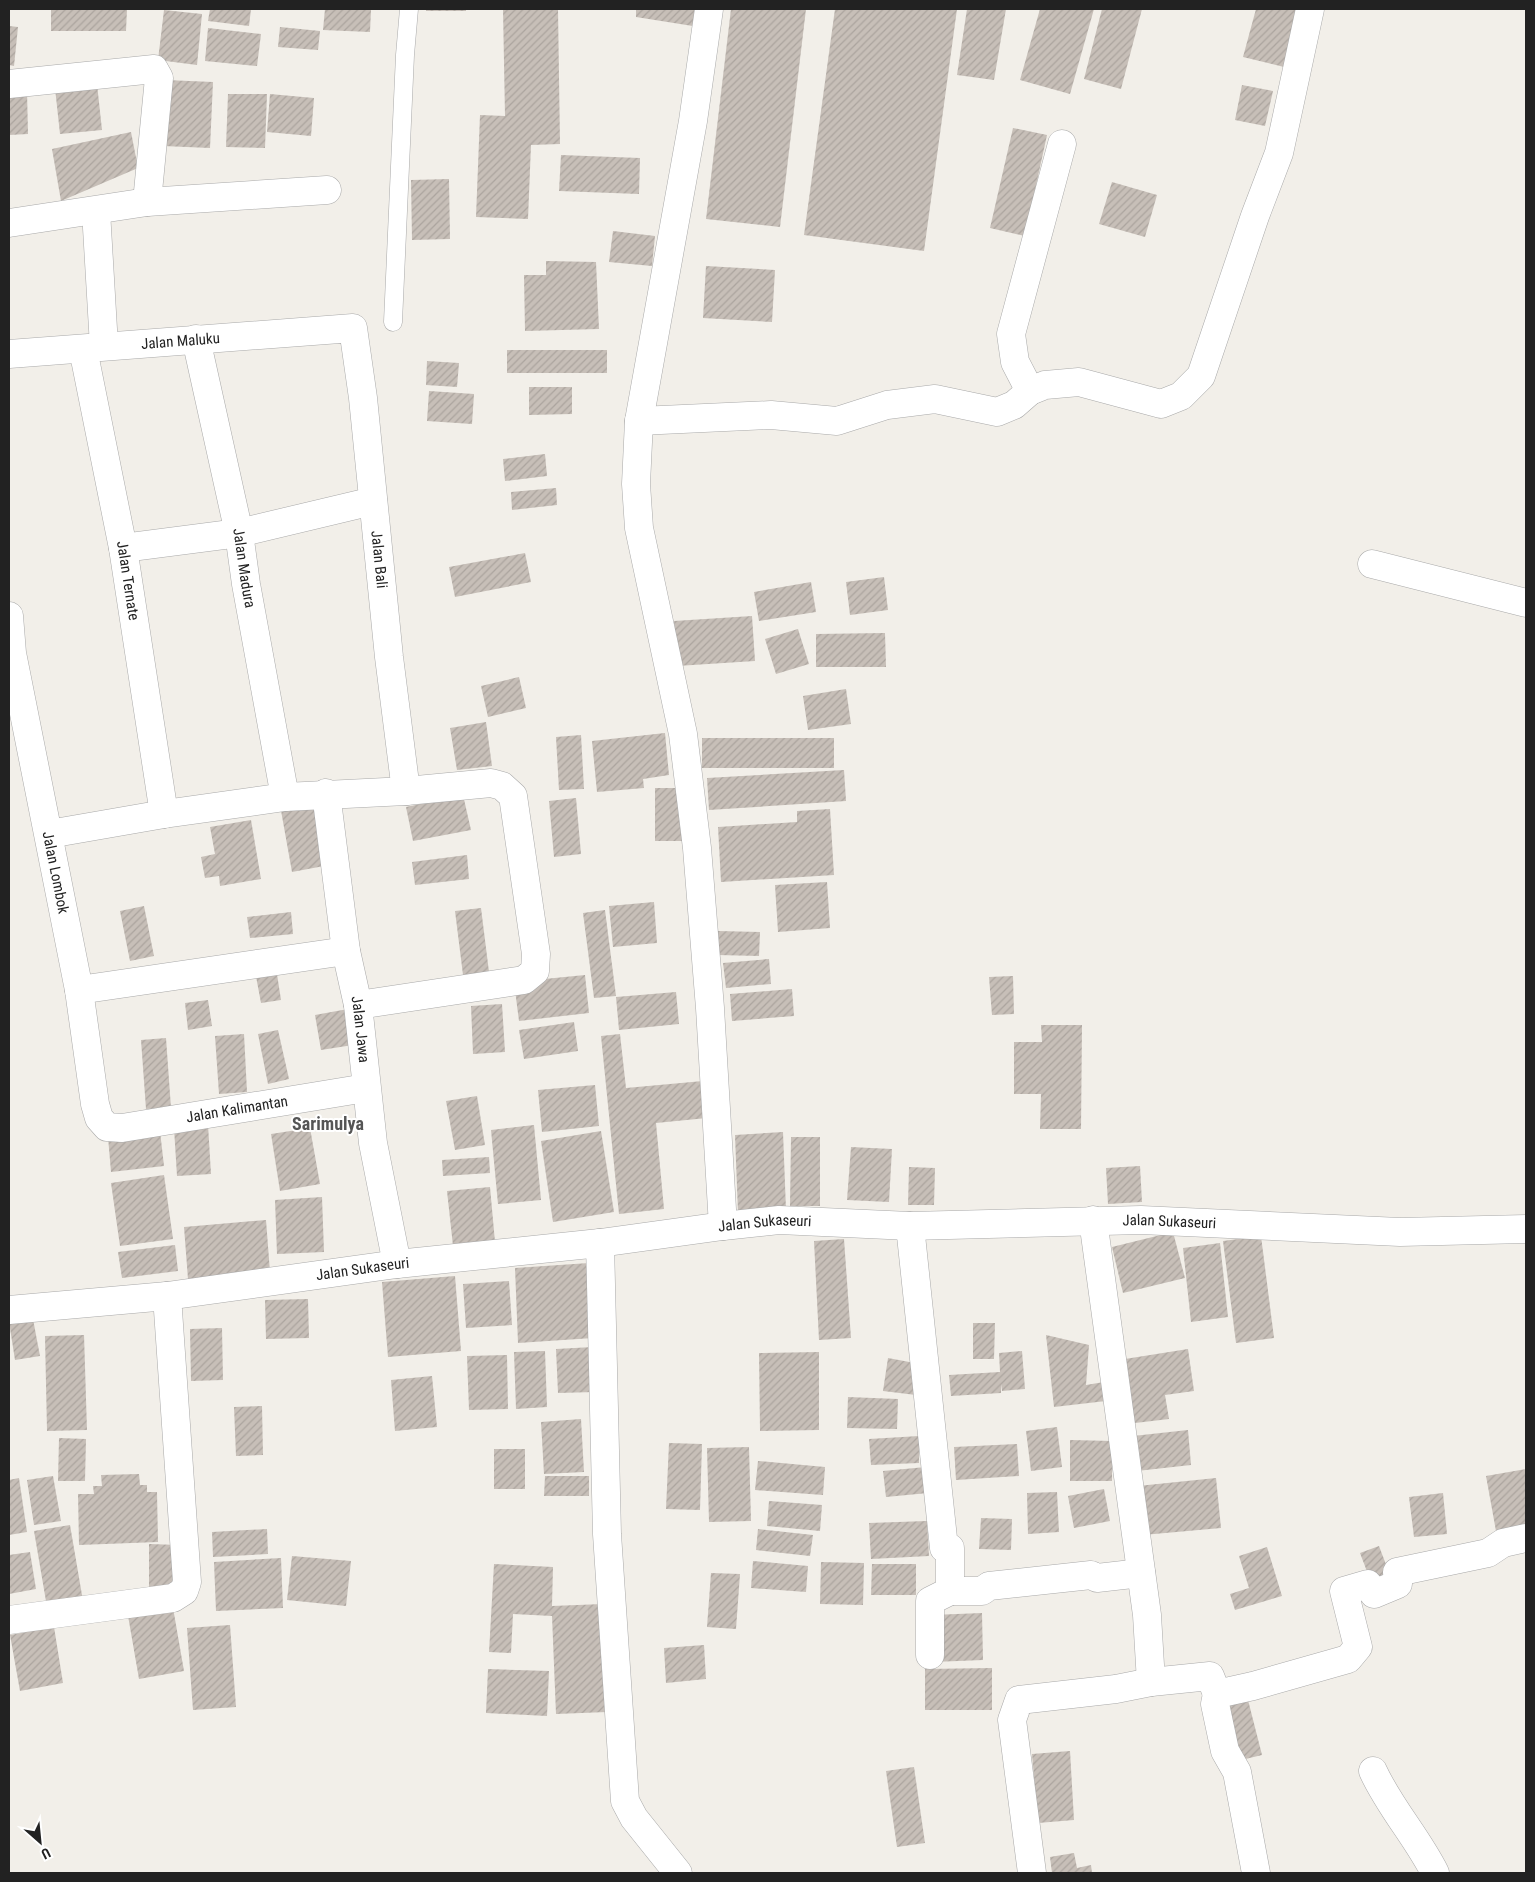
<svg xmlns="http://www.w3.org/2000/svg" width="1535" height="1882" font-family="'Roboto Condensed',sans-serif">
	<style>
		.building { fill: url(#building-hatch) }
		.lines { fill: none; stroke-linecap: round; stroke-linejoin: round }
		.service-casing { stroke: #a9a9a9; stroke-width: 19 }
		.minor-casing { stroke: #a9a9a9; stroke-width: 29 }
		.service { stroke: #fff; stroke-width: 18 }
		.minor { stroke: #fff; stroke-width: 28 }
		.labels { text-anchor: middle; stroke-width: 4; stroke-linejoin: round; paint-order: stroke }
		.street-label { font-size: 15px; fill: #222; stroke: #fff }
		.quarter-label { font-size: 18px; font-weight: bold; fill: #555; stroke: #fff }
	</style>
	<defs>
		<pattern id="building-hatch" width="6" height="6" patternUnits="userSpaceOnUse" patternTransform="scale(1.25)"><rect width="6" height="6" fill="#c7bfb8"/><path d="M-1 1l2-2M0 6l6-6M5 7l2-2" fill="none" stroke="#aba49e"/></pattern>
	</defs>
	<rect width="100%" height="100%" fill="#f2efe9"/>
	<g class="building">
		<polygon points="51,9 127,9 126,31 51,31"/>
		<polygon points="210,9 251,9 249,26 208,21"/>
		<polygon points="325,9 371,9 370,32 323,30"/>
		<rect x="426" y="9" width="40" height="2"/>
		<polygon points="503,9 558,9 560,144 531,145 528,219 476,217 480,115 505,116"/>
		<polygon points="636,9 702,9 699,27 636,17"/>
		<polygon points="731,9 806,9 780,227 706,219"/>
		<polygon points="835,9 957,9 924,251 804,235"/>
		<polygon points="967,9 1006,9 994,80 957,75"/>
		<polygon points="1040,9 1094,9 1070,94 1020,80"/>
		<polygon points="1102,9 1142,9 1121,89 1084,79"/>
		<polygon points="1256,9 1304,9 1288,68 1243,57"/>
		<polygon points="164,10 202,14 197,65 158,60"/>
		<polygon points="9,26 18,27 14,66 9,65"/>
		<polygon points="280,27 320,31 318,50 278,47"/>
		<polygon points="208,28 261,34 257,66 205,61"/>
		<polygon points="166,80 213,82 210,148 163,146"/>
		<polygon points="97,84 102,130 60,134 55,88"/>
		<polygon points="1242,85 1273,91 1265,126 1235,120"/>
		<polygon points="27,91 28,134 9,135 9,92"/>
		<polygon points="228,94 267,94 265,148 226,147"/>
		<polygon points="270,94 314,98 311,136 267,132"/>
		<polygon points="1013,128 1047,135 1025,236 990,228"/>
		<polygon points="131,132 138,168 61,201 52,149"/>
		<polygon points="561,155 640,158 639,194 559,191"/>
		<polygon points="449,179 450,239 412,240 411,180"/>
		<polygon points="1112,182 1157,195 1145,237 1099,224"/>
		<polygon points="613,231 655,236 652,266 609,262"/>
		<polygon points="546,261 596,262 599,329 525,331 524,275 546,275"/>
		<polygon points="706,266 775,270 772,322 703,318"/>
		<rect x="507" y="350" width="100" height="23"/>
		<polygon points="427,361 459,363 457,387 426,385"/>
		<polygon points="529,387 572,387 572,414 529,415"/>
		<polygon points="429,391 474,394 472,424 427,421"/>
		<polygon points="545,454 547,476 505,481 503,459"/>
		<polygon points="556,488 557,505 512,510 511,492"/>
		<polygon points="525,553 531,582 455,597 449,567"/>
		<polygon points="884,577 888,610 850,615 846,582"/>
		<polygon points="811,582 816,612 759,621 754,592"/>
		<polygon points="752,616 755,661 677,666 674,621"/>
		<polygon points="798,629 809,664 776,674 765,639"/>
		<polygon points="885,633 886,667 816,667 816,634"/>
		<polygon points="519,677 526,708 488,717 481,686"/>
		<polygon points="846,689 851,724 808,730 803,696"/>
		<polygon points="486,722 492,766 457,770 450,728"/>
		<polygon points="665,733 669,775 643,779 644,788 597,792 592,741"/>
		<polygon points="581,735 584,789 559,790 556,737"/>
		<rect x="702" y="738" width="132" height="30"/>
		<polygon points="844,770 846,801 709,810 707,778"/>
		<polygon points="655,788 683,788 682,841 655,841"/>
		<polygon points="463,795 471,830 413,841 406,807"/>
		<polygon points="576,798 581,854 554,857 549,801"/>
		<polygon points="312,799 324,866 292,872 280,805"/>
		<polygon points="830,809 834,875 721,882 718,827 797,822 797,811"/>
		<polygon points="251,820 261,879 220,886 219,876 205,878 201,857 215,854 210,827"/>
		<polygon points="467,855 469,879 415,885 412,862"/>
		<polygon points="827,882 830,928 778,932 775,885"/>
		<polygon points="654,902 657,943 613,947 609,906"/>
		<polygon points="144,906 154,956 130,961 120,911"/>
		<polygon points="481,908 489,972 463,975 455,911"/>
		<polygon points="605,910 616,996 594,998 583,913"/>
		<polygon points="291,912 293,934 250,938 247,917"/>
		<polygon points="718,931 760,932 759,956 717,955"/>
		<polygon points="769,959 771,984 726,988 723,963"/>
		<polygon points="276,968 281,1000 261,1003 255,971"/>
		<polygon points="585,975 589,1013 519,1021 514,982"/>
		<polygon points="1013,976 1014,1014 992,1015 989,977"/>
		<polygon points="792,989 794,1016 732,1021 730,994"/>
		<polygon points="676,992 679,1024 619,1030 616,997"/>
		<polygon points="208,1000 212,1026 188,1030 185,1003"/>
		<polygon points="502,1004 505,1052 473,1054 471,1006"/>
		<polygon points="348,1009 353,1045 321,1050 315,1015"/>
		<polygon points="574,1022 578,1051 524,1059 519,1030"/>
		<polygon points="1041,1025 1082,1025 1081,1129 1040,1129 1041,1094 1014,1094 1014,1042 1042,1042"/>
		<polygon points="278,1030 289,1079 268,1084 258,1034"/>
		<polygon points="244,1034 247,1092 219,1094 215,1036"/>
		<polygon points="620,1034 626,1088 703,1081 707,1118 656,1123 664,1209 619,1214 601,1036"/>
		<polygon points="166,1038 171,1108 146,1109 141,1040"/>
		<polygon points="595,1085 599,1126 542,1132 538,1090"/>
		<polygon points="477,1096 485,1145 455,1150 446,1101"/>
		<polygon points="208,1125 211,1174 177,1176 174,1128"/>
		<polygon points="534,1125 541,1200 498,1204 491,1130"/>
		<polygon points="310,1128 320,1184 280,1191 271,1134"/>
		<polygon points="160,1131 164,1166 111,1172 108,1137"/>
		<polygon points="601,1131 614,1212 553,1222 541,1141"/>
		<polygon points="783,1132 786,1210 738,1213 735,1135"/>
		<polygon points="791,1137 820,1137 820,1206 790,1206"/>
		<polygon points="851,1147 892,1149 889,1202 847,1200"/>
		<polygon points="489,1157 490,1173 443,1176 442,1160"/>
		<polygon points="1140,1166 1142,1202 1108,1204 1106,1168"/>
		<polygon points="909,1167 935,1168 934,1205 908,1205"/>
		<polygon points="164,1175 173,1239 120,1246 111,1183"/>
		<polygon points="490,1187 495,1242 453,1246 447,1191"/>
		<polygon points="322,1197 324,1252 277,1254 275,1200"/>
		<polygon points="266,1220 270,1272 188,1279 184,1227"/>
		<polygon points="1173,1232 1185,1278 1123,1293 1112,1247"/>
		<polygon points="1261,1236 1274,1338 1236,1343 1223,1241"/>
		<polygon points="844,1239 851,1338 819,1340 814,1241"/>
		<polygon points="1220,1243 1228,1317 1191,1322 1183,1248"/>
		<polygon points="175,1245 178,1271 122,1278 118,1252"/>
		<polygon points="589,1263 593,1338 518,1343 515,1268"/>
		<polygon points="455,1276 461,1351 388,1357 382,1282"/>
		<polygon points="509,1281 512,1325 466,1328 463,1284"/>
		<polygon points="308,1299 309,1338 266,1339 265,1300"/>
		<polygon points="32,1314 40,1356 15,1360 9,1322"/>
		<polygon points="973,1323 995,1323 994,1359 973,1359"/>
		<polygon points="222,1328 223,1380 191,1381 190,1329"/>
		<polygon points="84,1335 87,1430 47,1431 45,1336"/>
		<polygon points="1046,1335 1089,1345 1086,1385 1104,1382 1106,1401 1054,1407"/>
		<polygon points="593,1347 595,1392 558,1393 556,1349"/>
		<polygon points="1188,1349 1194,1391 1165,1395 1169,1419 1135,1423 1125,1359"/>
		<polygon points="545,1351 547,1407 516,1409 514,1352"/>
		<polygon points="1022,1351 1025,1389 1002,1391 1001,1384 1001,1393 951,1396 949,1375 1000,1372 999,1353"/>
		<polygon points="819,1352 819,1430 760,1431 759,1353"/>
		<polygon points="507,1355 508,1409 469,1410 467,1356"/>
		<polygon points="888,1358 920,1364 916,1395 883,1391"/>
		<polygon points="432,1376 437,1427 395,1431 391,1380"/>
		<polygon points="848,1397 898,1399 897,1429 847,1428"/>
		<polygon points="262,1406 263,1455 236,1456 234,1407"/>
		<polygon points="581,1419 584,1472 544,1474 541,1422"/>
		<polygon points="1057,1427 1062,1467 1031,1471 1026,1431"/>
		<polygon points="1188,1430 1191,1465 1137,1471 1133,1436"/>
		<polygon points="919,1436 919,1463 871,1465 869,1439"/>
		<polygon points="59,1438 86,1439 85,1481 58,1481"/>
		<polygon points="1070,1440 1112,1441 1112,1481 1070,1481"/>
		<polygon points="669,1443 702,1444 700,1510 666,1509"/>
		<polygon points="1017,1444 1019,1476 956,1480 954,1447"/>
		<polygon points="749,1447 751,1521 709,1522 707,1448"/>
		<rect x="494" y="1449" width="31" height="40"/>
		<polygon points="758,1461 825,1467 823,1495 755,1490"/>
		<polygon points="926,1467 928,1493 886,1497 883,1471"/>
		<polygon points="1526,1469 1526,1537 1498,1542 1486,1476"/>
		<polygon points="139,1474 140,1485 147,1485 147,1492 157,1492 158,1542 79,1545 78,1494 94,1494 93,1486 102,1486 101,1475"/>
		<polygon points="53,1476 61,1521 34,1525 27,1480"/>
		<polygon points="545,1476 589,1476 589,1496 544,1496"/>
		<polygon points="19,1478 27,1532 9,1535 9,1480"/>
		<polygon points="1216,1478 1221,1528 1143,1535 1138,1486"/>
		<polygon points="1104,1489 1110,1521 1074,1528 1068,1496"/>
		<polygon points="1057,1492 1059,1532 1028,1534 1027,1493"/>
		<polygon points="1443,1493 1447,1534 1414,1537 1409,1497"/>
		<polygon points="769,1501 822,1505 820,1531 767,1526"/>
		<polygon points="981,1518 1012,1519 1011,1550 979,1549"/>
		<polygon points="927,1521 929,1556 871,1559 869,1523"/>
		<polygon points="70,1525 83,1601 47,1607 34,1531"/>
		<polygon points="267,1529 268,1554 213,1557 212,1532"/>
		<polygon points="758,1529 813,1535 810,1556 756,1550"/>
		<polygon points="149,1544 179,1545 179,1588 149,1588"/>
		<polygon points="1379,1546 1393,1583 1374,1590 1360,1553"/>
		<polygon points="1267,1547 1282,1596 1235,1610 1230,1594 1249,1588 1239,1556"/>
		<polygon points="30,1552 36,1589 9,1594 9,1555"/>
		<polygon points="292,1556 351,1561 346,1606 287,1600"/>
		<polygon points="281,1558 283,1608 216,1611 214,1562"/>
		<polygon points="753,1561 808,1566 806,1592 751,1588"/>
		<polygon points="821,1562 864,1563 863,1605 820,1604"/>
		<polygon points="494,1564 553,1567 552,1606 603,1604 607,1712 556,1714 552,1616 513,1614 511,1653 489,1652"/>
		<polygon points="872,1564 916,1564 916,1595 871,1595"/>
		<polygon points="711,1573 740,1574 736,1629 707,1627"/>
		<polygon points="172,1602 184,1671 139,1679 127,1610"/>
		<polygon points="982,1613 983,1660 933,1662 932,1615"/>
		<polygon points="230,1625 236,1707 193,1710 187,1628"/>
		<polygon points="54,1627 63,1683 20,1691 10,1635"/>
		<polygon points="704,1645 706,1679 666,1683 664,1648"/>
		<polygon points="992,1668 992,1710 925,1710 925,1669"/>
		<polygon points="488,1669 549,1671 547,1716 486,1713"/>
		<polygon points="1247,1696 1262,1755 1233,1762 1218,1704"/>
		<polygon points="1070,1751 1074,1820 1038,1823 1032,1754"/>
		<polygon points="914,1767 925,1843 897,1847 886,1771"/>
		<polygon points="1074,1853 1077,1868 1091,1865 1092,1873 1052,1873 1050,1857"/>
	</g>
	<g class="lines">
		<g class="service-casing">
			<polyline id="service" points="393,322 405,55 409,9"/>
		</g>
		<g class="minor-casing">
			<g id="minor">
				<polyline points="709,9 693,121 639,421 636,484 639,528 683,734 697,848 710,1008 723,1226"/>
				<polyline points="9,84 154,69 159,78 147,202"/>
				<polyline points="96,211 104,346"/>
				<polyline points="9,223 147,202 327,190"/>
				<path id="s1" d="M196,339L239,533L246,584L285,797"/>
				<path id="s2" d="M83,349L123,548L164,814"/>
				<path id="s3" d="M9,354L353,328L363,398L389,657L406,791"/>
				<polyline points="1030,391 1015,362 1011,334 1062,144"/>
				<polyline points="639,421 771,415 837,421 887,405 935,399 997,412 1014,405 1030,391 1045,385 1079,382 1161,404 1181,396 1201,376 1255,216 1279,153 1310,9"/>
				<polyline points="123,548 239,533 373,501"/>
				<polyline points="1372,564 1526,603"/>
				<path id="s4" d="M9,616L12,653L79,990L95,1104L99,1118L107,1127L122,1128L366,1088"/>
				<path id="s5" d="M326,793L346,951L358,1005L373,1143L397,1264"/>
				<polyline points="49,834 164,814 285,797 406,791 491,783 502,786 513,796 536,954 535,971 524,980 358,1005"/>
				<polyline points="79,990 346,951"/>
				<polyline points="1093,1220 1147,1615 1151,1682"/>
				<polyline points="910,1226 944,1548 950,1548 950,1591 982,1591 989,1586 1091,1575 1097,1578 1141,1573"/>
				<polyline points="600,1243 607,1534 625,1801 634,1818 678,1873"/>
				<path id="s6" d="M9,1310L167,1296L397,1264L600,1243L723,1226L779,1220L910,1226L1141,1220L1400,1232L1526,1229"/>
				<polyline points="9,1620 173,1598 184,1591 187,1582 167,1296"/>
				<polyline points="930,1655 930,1601 950,1591"/>
				<polyline points="1217,1694 1215,1704 1225,1751 1237,1772 1256,1873"/>
				<path d="M1373,1771C1390,1808 1417,1837 1435,1873"/>
				<polyline points="1032,1873 1012,1720 1019,1700 1116,1689 1151,1682 1210,1676 1217,1694 1253,1686 1348,1659 1358,1647 1344,1591 1368,1584 1374,1594 1398,1584 1397,1572 1488,1553 1503,1543 1526,1538"/>
			</g>
		</g>
		<use href="#service" class="service"/>
		<use href="#minor" class="minor"/>
	</g>
	<g class="labels">
		<g class="street-label">
			<text dy="5" stroke="none"><textPath href="#s3" startOffset="172">Jalan Maluku</textPath></text>
			<text dy="5" stroke="none"><textPath href="#s3" startOffset="578">Jalan Bali</textPath></text>
			<text dy="5" stroke="none"><textPath href="#s1" startOffset="234">Jalan Madura</textPath></text>
			<text dy="5" stroke="none"><textPath href="#s2" startOffset="236">Jalan Ternate</textPath></text>
			<text dy="5" stroke="none"><textPath href="#s4" startOffset="261">Jalan Lombok</textPath></text>
			<text dy="5" stroke="none"><textPath href="#s5" startOffset="239">Jalan Jawa</textPath></text>
			<text dy="5" stroke="none"><textPath href="#s4" startOffset="654">Jalan Kalimantan</textPath></text>
			<text dy="5" stroke="none"><textPath href="#s6" startOffset="1166">Jalan Sukaseuri</textPath></text>
			<text dy="5" stroke="none"><textPath href="#s6" startOffset="761">Jalan Sukaseuri</textPath></text>
			<text dy="5" stroke="none"><textPath href="#s6" startOffset="356">Jalan Sukaseuri</textPath></text>
		</g>
		<g class="quarter-label">
			<text x="328" y="1130">Sarimulya</text>
		</g>
	</g>
	<rect width="1535" height="1882" fill="none" stroke="#222222" stroke-width="20"/>
	<g transform="translate(40 1842) rotate(153)" stroke="#ffffff" stroke-width="4" paint-order="stroke">
	<path d="M0-4L9 19L0 12L-9 19Z" fill="#222222"/>
	<text y="-8" font-size="14" font-weight="bold" text-anchor="middle" fill="#222222">U</text>
	</g>
</svg>
